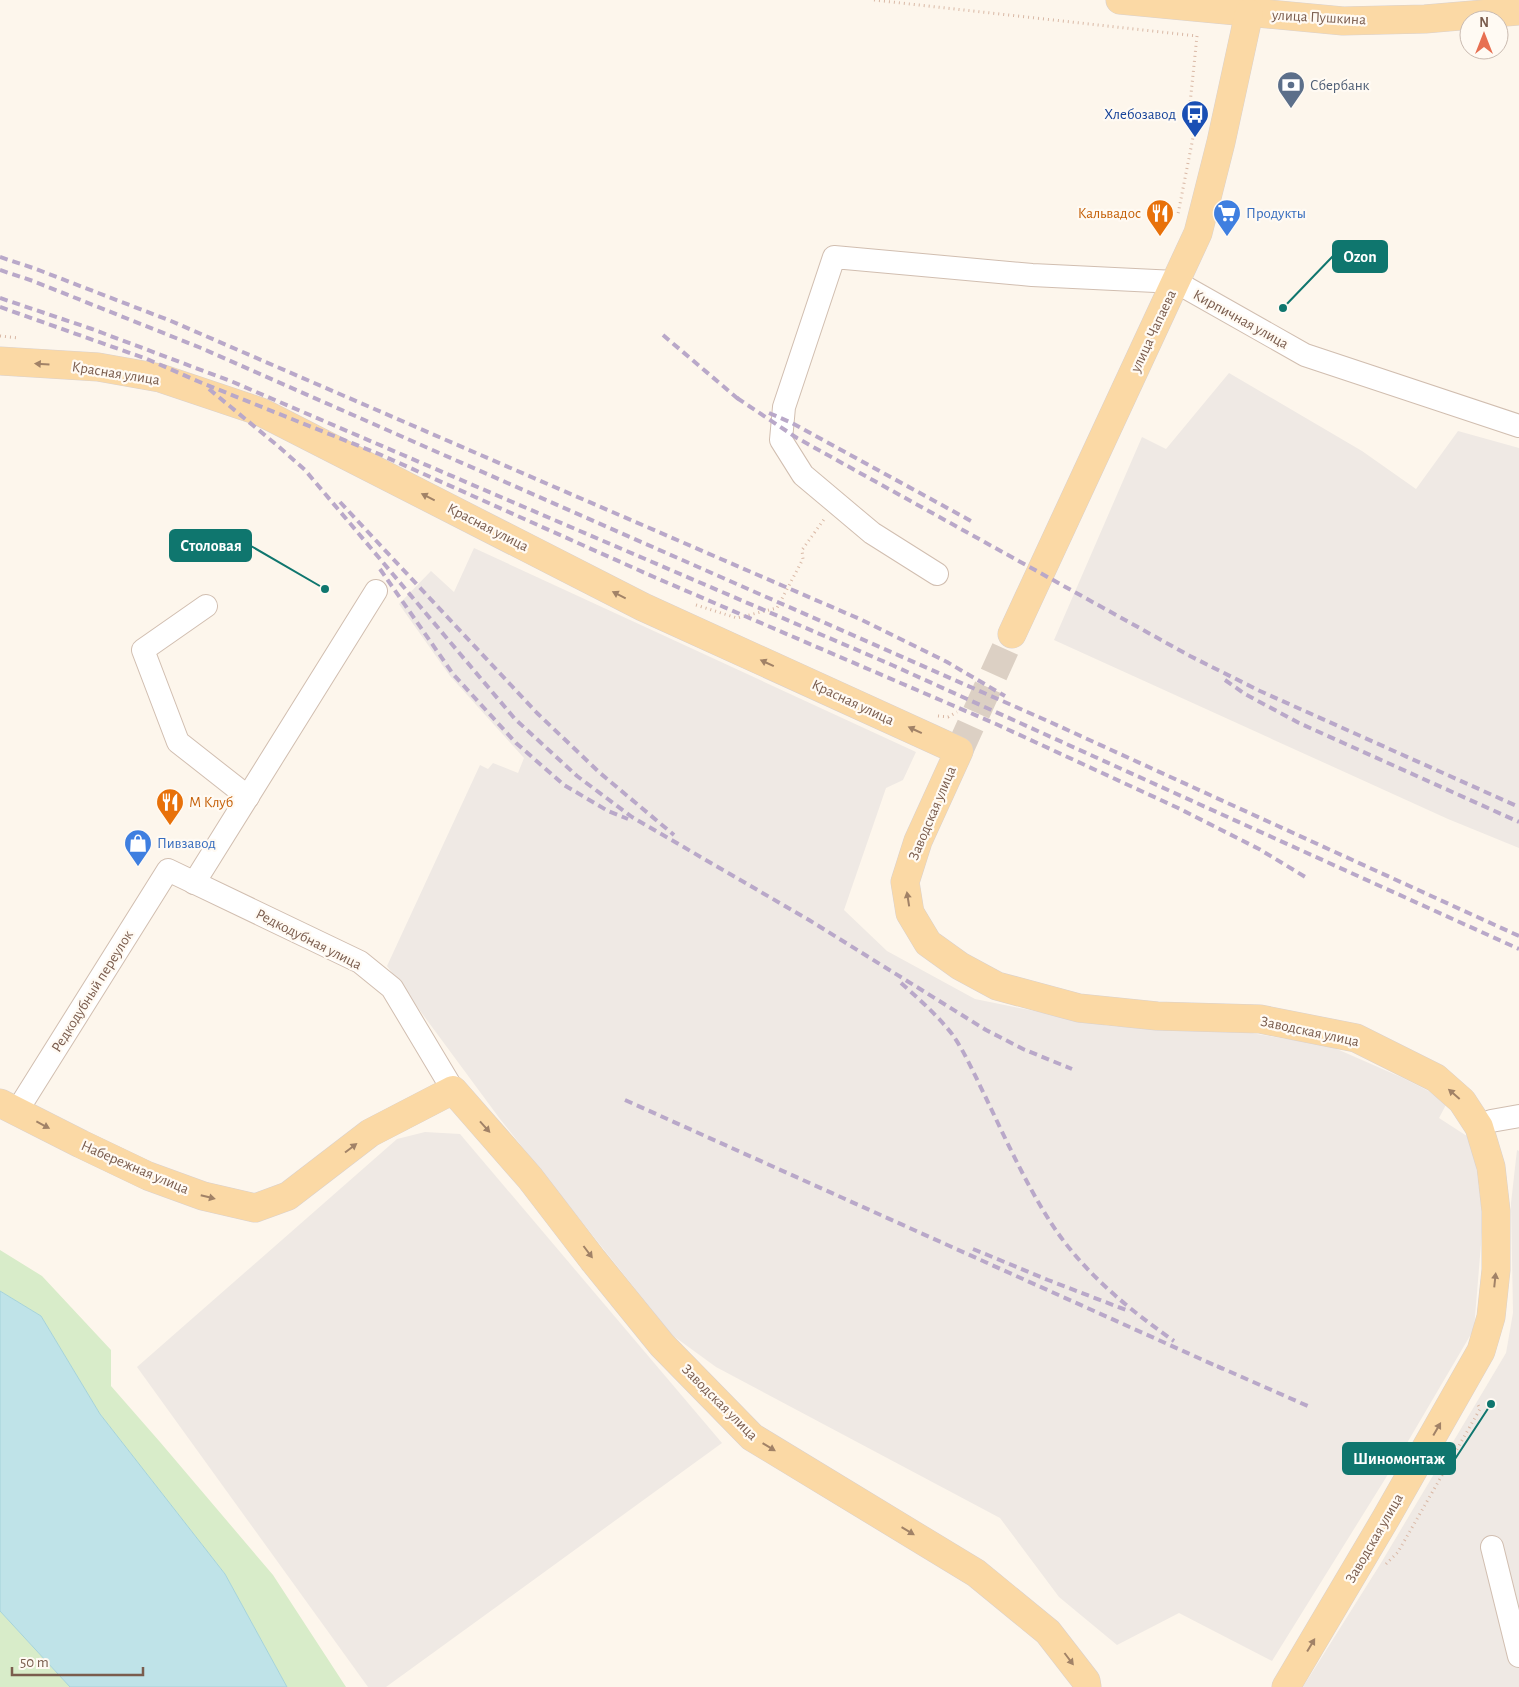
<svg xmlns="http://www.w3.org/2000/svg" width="1519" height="1687" font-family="'Alegreya Sans',sans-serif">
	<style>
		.industrial { fill: #efe9e4 }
		.green { fill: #d8ecc9 }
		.water { fill: #bfe3e8; stroke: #a5d3da }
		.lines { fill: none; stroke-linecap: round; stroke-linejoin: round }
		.major-tunnel { stroke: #dcd0c4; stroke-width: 28; stroke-dasharray: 28 14; stroke-linecap: butt }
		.minor-casing { stroke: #d1beb0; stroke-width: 24 }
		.major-casing { stroke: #dad1cd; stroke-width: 29 }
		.path { stroke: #d9b8a5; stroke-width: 3; stroke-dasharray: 1 4; stroke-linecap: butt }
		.minor { stroke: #fff; stroke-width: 22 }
		.major { stroke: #fbd9a5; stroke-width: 28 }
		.rail { stroke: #b9a8c9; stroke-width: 4; stroke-dasharray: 8 5; stroke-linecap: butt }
		.oneway { fill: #a18267 }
		.labels { text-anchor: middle; stroke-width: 4.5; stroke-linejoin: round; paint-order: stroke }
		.street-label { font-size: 15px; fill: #7a5c4d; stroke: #fffaf3 }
		.service-label { font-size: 15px; fill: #4e5e75; stroke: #fffaf3; text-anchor: start }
		.transit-label { font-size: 15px; fill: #164399; stroke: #fffaf3; text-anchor: end }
		.food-label { font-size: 15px; fill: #c56008; stroke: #fffaf3; text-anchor: end }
		.shop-label { font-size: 15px; fill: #366cbe; stroke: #fffaf3; text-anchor: start }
		.leader { fill: none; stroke: #0f766e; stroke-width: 2 }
		.callout-dot { fill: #0f766e; stroke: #fffaf3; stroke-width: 2 }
		.callout { fill: #0f766e; stroke: #0f766e; stroke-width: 2 }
		.callout-label { font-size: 16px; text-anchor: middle; font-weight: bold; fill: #fff }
	</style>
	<rect width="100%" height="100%" fill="#fdf6ec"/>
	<g class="industrial">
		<polygon points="1229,373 1362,451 1416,489 1458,431 1519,448 1519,848 1448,819 1054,640 1142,437 1166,449"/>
		<polygon points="474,548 916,752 903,780 886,788 844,910 887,951 975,999 1109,1026 1251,1033 1330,1046 1403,1078 1448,1101 1439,1118 1473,1140 1483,1220 1474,1329 1400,1455 1272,1661 1179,1613 1117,1645 1059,1597 1000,1518 716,1367 672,1335 500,1119 387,966 480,765 488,769 493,763 518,773 524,758 450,676 399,604 431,571 454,592"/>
		<polygon points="425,1132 460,1134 722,1443 386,1687 368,1687 137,1367 397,1139"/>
		<polygon points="1517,1150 1519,1151 1519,1687 1303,1687 1381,1563 1506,1353 1513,1313 1511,1203"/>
	</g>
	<g class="green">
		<polygon points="0,1250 42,1276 111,1350 111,1386 160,1442 273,1575 346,1687 287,1687 225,1574 100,1414 41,1316 0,1291"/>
		<polygon points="0,1611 70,1687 0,1687"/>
	</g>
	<polygon class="water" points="0,1291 41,1316 100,1414 225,1574 287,1687 70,1687 0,1611"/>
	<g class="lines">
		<polyline class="major-tunnel" points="959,751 1012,634"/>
		<g class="minor-casing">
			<g id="minor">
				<polyline points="937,574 872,533 803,475 781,440 784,407 834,257 1032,275 1176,282 1305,355 1519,426"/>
				<polyline points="206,606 143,650 178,742 248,797"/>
				<polyline points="194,883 376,591"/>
				<polyline points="17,1111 168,870 360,962 392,988 453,1090"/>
				<polyline points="1479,1127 1491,1121 1519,1116"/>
				<polyline points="1492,1547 1519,1656"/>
			</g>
		</g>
		<g class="major-casing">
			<g id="major">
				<polyline points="1120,0 1343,21 1425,19 1519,11"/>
				<polyline points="0,361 98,367 160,378 261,412 643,607 959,751 918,841 905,882 910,913 928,943 960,966 997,986 1079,1008 1157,1016 1260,1019 1356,1038 1436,1078 1462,1101 1479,1127 1491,1167 1496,1211 1496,1270 1491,1317 1481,1351 1386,1518 1286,1687"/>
				<polyline points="1012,634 1198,233 1221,142 1249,13"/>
				<polyline points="0,1103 81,1144 148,1176 203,1196 255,1208 288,1196 370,1133 453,1090 530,1178 593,1260 662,1345 752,1437 976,1573 1048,1632 1086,1681 1087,1687"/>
			</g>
		</g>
		<g class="path">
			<polyline points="874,0 1197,36 1190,104 1199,107 1178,214"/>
			<polyline points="0,336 19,338"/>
			<polyline points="696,605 737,618 777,608 803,559 802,550 825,518"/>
			<polyline points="938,716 948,717 957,712"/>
			<polyline points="1386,1564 1398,1552 1480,1409 1477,1403"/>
		</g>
		<use href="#minor" class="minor"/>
		<use href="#major" class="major"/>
		<g class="rail">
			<polyline points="0,257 36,269 171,321 788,588 862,620 947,662 1005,696"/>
			<polyline points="0,270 33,281 201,348 1050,722 1519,936"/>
			<polyline points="0,298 92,329 233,382 892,665 1519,949"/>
			<polyline points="0,307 147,359 202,383 379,454 654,577 996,724 1178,808 1259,849 1307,878"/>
			<polyline points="663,335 737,398 741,400"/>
			<polyline points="209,389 278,446 305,470 515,719 577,776 632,817 809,920 986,1030 1023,1049 1072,1069"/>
			<polyline points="737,398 797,438 1190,656 1260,691 1519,807"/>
			<polyline points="769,413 792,423 971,521"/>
			<polyline points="340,502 537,713 600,773 674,835"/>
			<polyline points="380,569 453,674 516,743 564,785 608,811 628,819"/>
			<polyline points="1225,680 1245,694 1299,723 1519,822"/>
			<path d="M901,983C919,999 937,1015 952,1034C965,1052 976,1078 986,1098C1006,1140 1026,1184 1051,1223C1083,1272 1127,1308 1174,1341"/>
			<polyline points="625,1100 1223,1369"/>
			<polyline points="973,1249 1048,1280 1126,1310"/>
			<polyline points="1217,1366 1310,1407"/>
		</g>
	</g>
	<defs><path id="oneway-solid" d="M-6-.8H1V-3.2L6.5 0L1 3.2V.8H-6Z" transform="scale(1.25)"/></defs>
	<g class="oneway">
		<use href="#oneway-solid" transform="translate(42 364) rotate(-176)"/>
		<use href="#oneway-solid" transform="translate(428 497) rotate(-153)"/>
		<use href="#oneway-solid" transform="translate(619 595) rotate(-153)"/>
		<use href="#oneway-solid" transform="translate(767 663) rotate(-155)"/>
		<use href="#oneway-solid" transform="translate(915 730) rotate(-155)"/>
		<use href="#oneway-solid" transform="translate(908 899) rotate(-99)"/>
		<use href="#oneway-solid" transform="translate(1454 1094) rotate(-139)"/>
		<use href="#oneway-solid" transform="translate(43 1125) rotate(28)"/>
		<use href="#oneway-solid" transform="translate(485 1127) rotate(48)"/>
		<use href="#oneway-solid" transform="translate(351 1148) rotate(-37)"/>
		<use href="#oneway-solid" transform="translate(208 1197) rotate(14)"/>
		<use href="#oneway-solid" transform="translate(588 1252) rotate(53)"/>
		<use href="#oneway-solid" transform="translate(1495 1280) rotate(-84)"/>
		<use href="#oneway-solid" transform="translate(1437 1429) rotate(-60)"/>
		<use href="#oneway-solid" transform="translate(769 1447) rotate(31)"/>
		<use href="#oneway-solid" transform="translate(908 1531) rotate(31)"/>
		<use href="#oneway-solid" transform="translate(1311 1645) rotate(-59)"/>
		<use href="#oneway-solid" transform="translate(1069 1659) rotate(53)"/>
	</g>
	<defs>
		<g id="bank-pin" transform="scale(1.4375)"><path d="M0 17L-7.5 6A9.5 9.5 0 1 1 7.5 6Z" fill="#5c6f8a" stroke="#fffaf3"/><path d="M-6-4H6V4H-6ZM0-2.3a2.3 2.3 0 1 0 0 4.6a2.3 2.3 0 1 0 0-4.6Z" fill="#fff"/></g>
		<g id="bus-pin" transform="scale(1.4375)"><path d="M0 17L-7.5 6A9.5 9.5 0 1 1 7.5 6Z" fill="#1a4fb4" stroke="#fffaf3"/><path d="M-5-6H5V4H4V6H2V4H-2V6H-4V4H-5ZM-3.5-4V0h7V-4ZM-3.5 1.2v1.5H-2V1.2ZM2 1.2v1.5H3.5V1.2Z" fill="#fff"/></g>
		<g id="restaurant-pin" transform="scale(1.4375)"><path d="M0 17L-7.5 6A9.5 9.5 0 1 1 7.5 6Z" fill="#e8710a" stroke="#fffaf3"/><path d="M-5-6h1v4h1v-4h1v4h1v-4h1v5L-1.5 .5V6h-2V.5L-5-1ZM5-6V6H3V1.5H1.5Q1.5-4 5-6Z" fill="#fff"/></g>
		<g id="supermarket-pin" transform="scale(1.4375)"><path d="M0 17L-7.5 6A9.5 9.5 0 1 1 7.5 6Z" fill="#3f7fe0" stroke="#fffaf3"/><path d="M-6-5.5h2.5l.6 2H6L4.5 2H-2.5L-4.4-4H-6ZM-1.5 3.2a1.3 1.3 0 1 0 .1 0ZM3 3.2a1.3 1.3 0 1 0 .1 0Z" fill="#fff"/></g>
		<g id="shop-pin" transform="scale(1.4375)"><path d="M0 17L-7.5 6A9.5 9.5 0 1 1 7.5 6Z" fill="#3f7fe0" stroke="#fffaf3"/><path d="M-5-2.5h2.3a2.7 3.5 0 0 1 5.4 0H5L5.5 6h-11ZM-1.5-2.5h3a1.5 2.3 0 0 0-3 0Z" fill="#fff"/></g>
	</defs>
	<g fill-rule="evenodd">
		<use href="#bank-pin" x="1291" y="85"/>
		<use href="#bus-pin" x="1195" y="114"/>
		<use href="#restaurant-pin" x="1160" y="213"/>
		<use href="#supermarket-pin" x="1227" y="213"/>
		<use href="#restaurant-pin" x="170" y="802"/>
		<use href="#shop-pin" x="138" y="843"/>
	</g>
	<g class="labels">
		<g class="street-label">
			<text transform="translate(1319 17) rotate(3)" y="5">улица Пушкина</text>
			<text transform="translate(1241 319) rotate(29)" y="5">Кирпичная улица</text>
			<text transform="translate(1153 331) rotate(-65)" y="5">улица Чапаева</text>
			<text transform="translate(116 373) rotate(9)" y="5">Красная улица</text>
			<text transform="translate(488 527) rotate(27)" y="5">Красная улица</text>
			<text transform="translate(853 702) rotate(25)" y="5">Красная улица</text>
			<text transform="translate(932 813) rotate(-67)" y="5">Заводская улица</text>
			<text transform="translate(309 939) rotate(27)" y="5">Редкодубная улица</text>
			<text transform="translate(92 991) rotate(-58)" y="5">Редкодубный переулок</text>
			<text transform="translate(1310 1031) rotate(12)" y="5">Заводская улица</text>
			<text transform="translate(135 1167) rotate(23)" y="5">Набережная улица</text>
			<text transform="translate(720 1402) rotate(45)" y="5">Заводская улица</text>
			<text transform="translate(1374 1538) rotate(-60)" y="5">Заводская улица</text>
		</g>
		<g class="service-label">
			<text x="1310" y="90">Сбербанк</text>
		</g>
		<g class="transit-label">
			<text x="1176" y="119">Хлебозавод</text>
		</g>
		<g class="food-label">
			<text x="1141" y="218">Кальвадос</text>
			<text x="189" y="807" text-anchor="start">М Клуб</text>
		</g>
		<g class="shop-label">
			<text x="1246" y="218">Продукты</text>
			<text x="157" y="848">Пивзавод</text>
		</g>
	</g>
	<path class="leader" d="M1283 308L1333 256M325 589L251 546M1491 1404L1455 1459"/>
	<g class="callout-dot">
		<circle cx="1283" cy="308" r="5"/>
		<circle cx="325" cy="589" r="5"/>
		<circle cx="1491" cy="1404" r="5"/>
	</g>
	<g class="callout">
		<rect x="1333" y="241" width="54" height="31" rx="5"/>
		<rect x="170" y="530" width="81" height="31" rx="5"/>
		<rect x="1343" y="1443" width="112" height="31" rx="5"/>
	</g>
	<g class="callout-label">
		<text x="1360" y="262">Ozon</text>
		<text x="211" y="551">Столовая</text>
		<text x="1399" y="1464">Шиномонтаж</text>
	</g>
	<g transform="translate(1484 35)"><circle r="24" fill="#fffaf3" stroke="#cabbb1"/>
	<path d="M0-4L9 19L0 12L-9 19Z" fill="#e76f51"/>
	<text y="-8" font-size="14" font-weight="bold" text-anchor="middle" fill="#7a5c4d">N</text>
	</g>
	<path d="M12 1667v8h131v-8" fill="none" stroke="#7a5c4d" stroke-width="2.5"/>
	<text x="20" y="1667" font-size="15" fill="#7a5c4d" stroke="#fffaf3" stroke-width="4" paint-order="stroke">50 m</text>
</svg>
